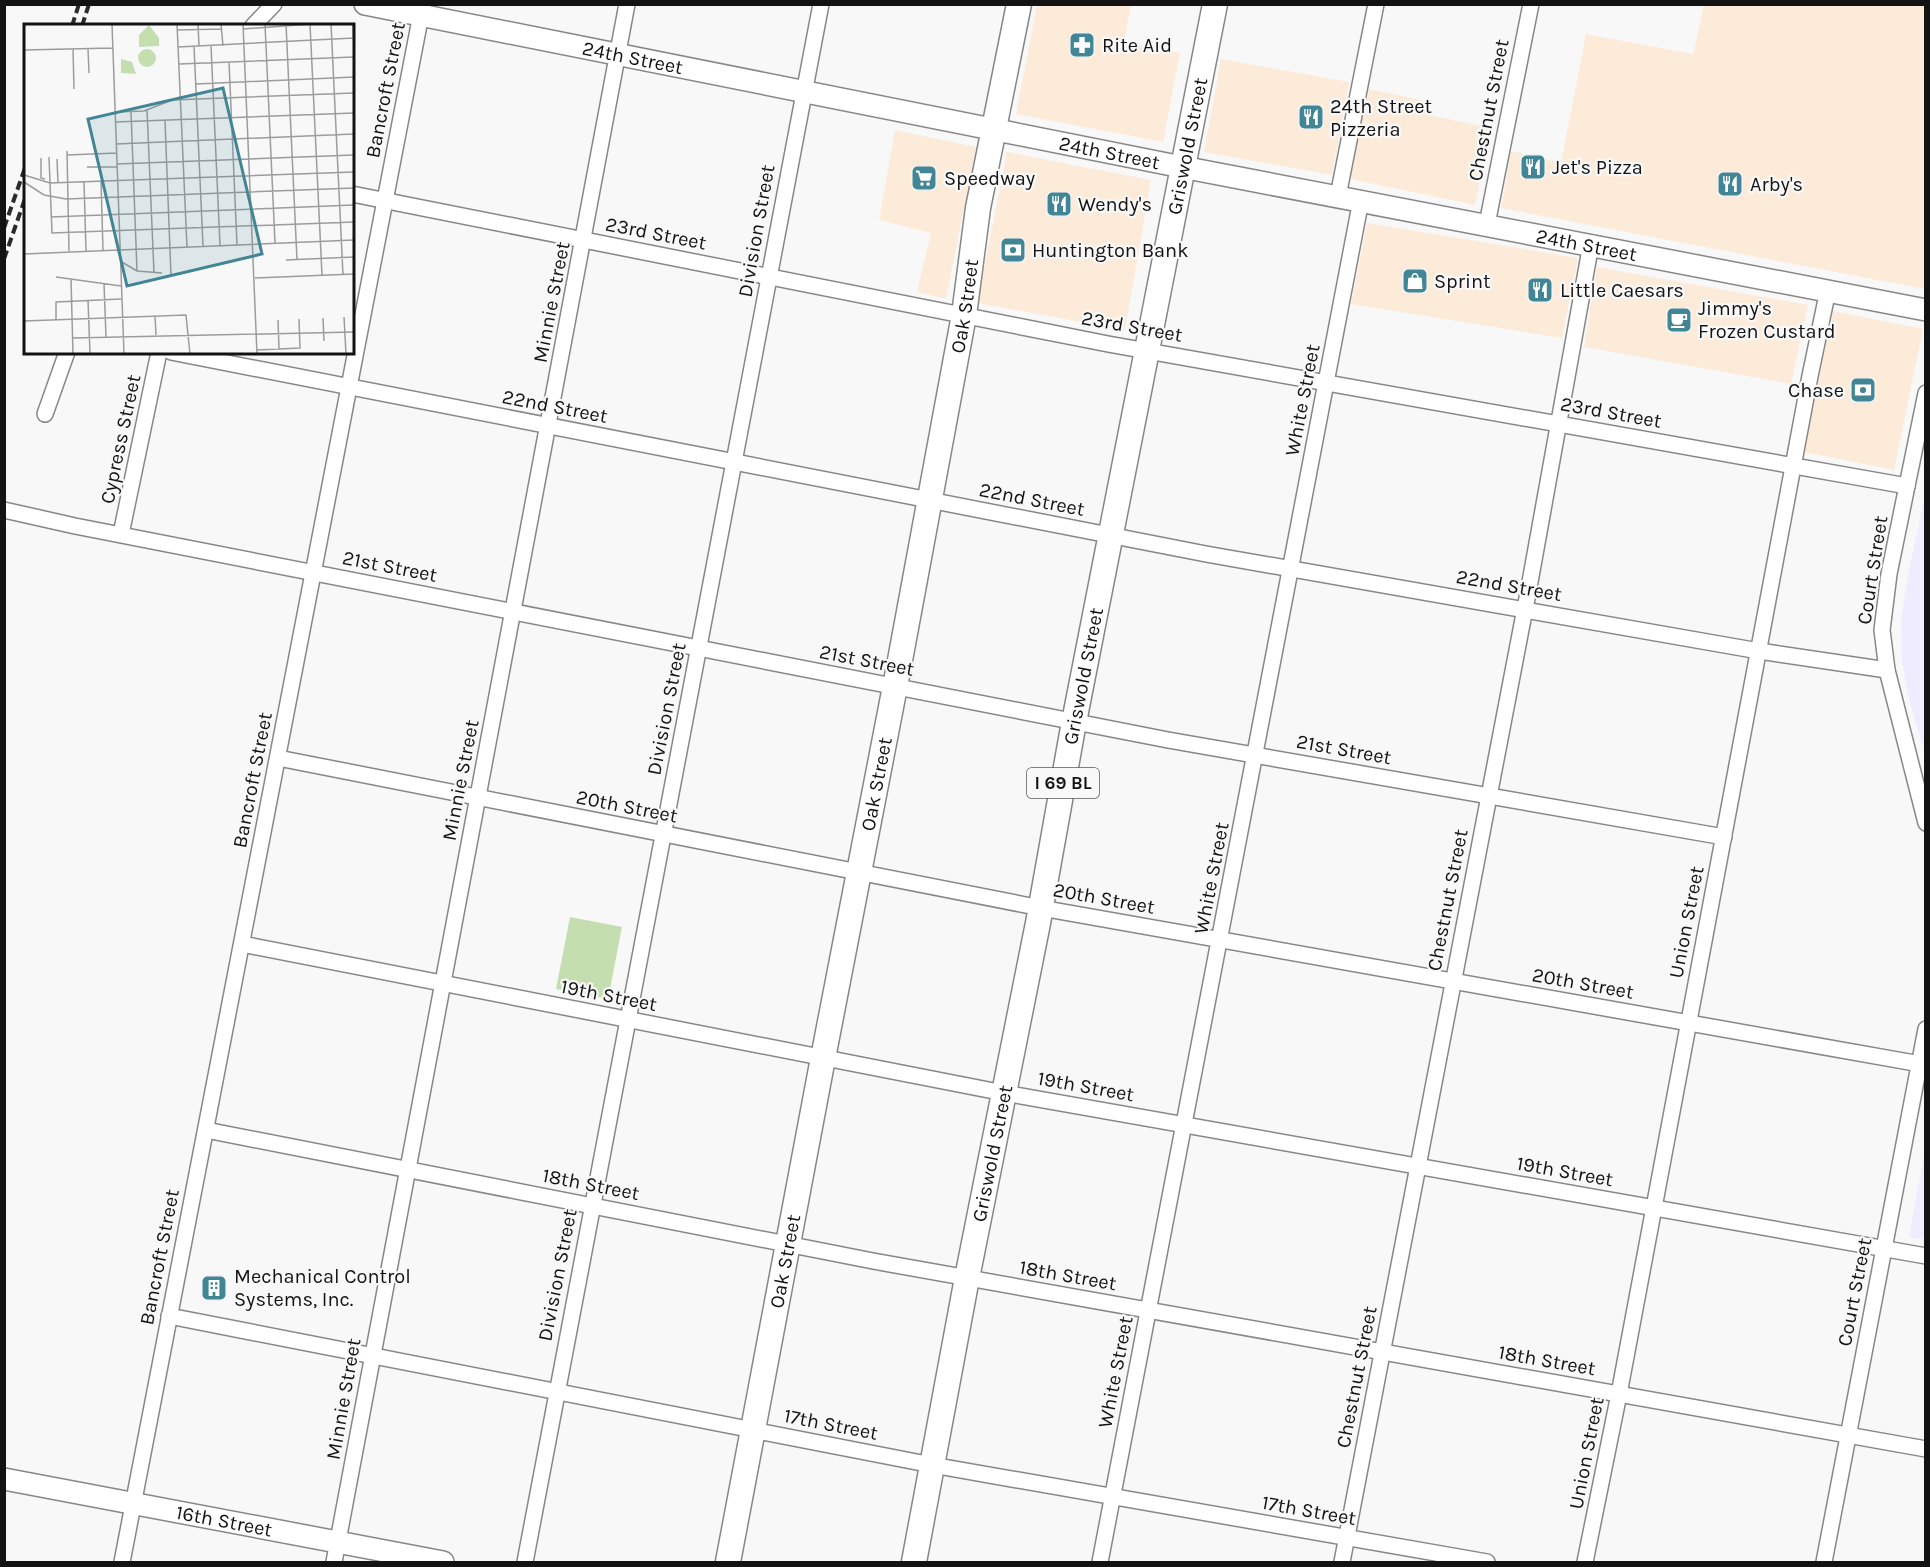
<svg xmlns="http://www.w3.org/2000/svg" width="1930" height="1567" font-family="Karla,sans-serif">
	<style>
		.commercial { fill: #fdebda }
		.education { fill: #eeecfe }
		.green { fill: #c4deaf }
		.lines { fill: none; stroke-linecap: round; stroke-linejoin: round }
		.street-casing { stroke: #878788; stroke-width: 18 }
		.secondary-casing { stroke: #878788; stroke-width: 24 }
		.primary-casing { stroke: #878788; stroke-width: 27 }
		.street { stroke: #fff; stroke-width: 15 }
		.secondary { stroke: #fff; stroke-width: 21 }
		.primary { stroke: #fff; stroke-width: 24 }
		.rail { stroke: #2b2b2c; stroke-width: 4; stroke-dasharray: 9 4.5; stroke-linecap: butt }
		.labels { text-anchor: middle; stroke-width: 4.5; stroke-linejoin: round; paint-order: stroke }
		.shield { fill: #f8f8f9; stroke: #585859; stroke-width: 1.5 }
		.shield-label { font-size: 18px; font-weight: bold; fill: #131314 }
		.poi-label { font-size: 20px; fill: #131314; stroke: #f8f8f9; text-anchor: start }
		.street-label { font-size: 20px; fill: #131314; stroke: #f8f8f9 }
		.inset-road { fill: none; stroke: #9c9c9d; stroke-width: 1.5 }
		.view { fill: #428595; fill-opacity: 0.15; stroke: #428595; stroke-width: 3 }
		.inset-edge { fill: none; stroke: #131314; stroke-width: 3 }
	</style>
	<rect width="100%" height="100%" fill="#f8f8f9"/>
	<g class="commercial">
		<polygon points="1037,5 1131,5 1124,42 1180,53 1163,142 1016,114"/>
		<polygon points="1704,5 1925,5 1925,289 1501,208 1511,151 1561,163 1586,34 1693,54"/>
		<polygon points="1221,59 1349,82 1332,175 1204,152"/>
		<polygon points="1368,89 1426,101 1424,114 1491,128 1475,205 1350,179"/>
		<polygon points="895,130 976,147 946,299 917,292 931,233 879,220"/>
		<polygon points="1007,152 1151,180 1125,330 977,303"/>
		<polygon points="1367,223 1578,258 1562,338 1351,304"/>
		<polygon points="1597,267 1808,305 1791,384 1584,347"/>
		<polygon points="1833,311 1923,329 1894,470 1804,452"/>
	</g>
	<g class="education">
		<polygon points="1925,496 1925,754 1908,695 1902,662 1901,620 1909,570"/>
		<polygon points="1925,1150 1925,1240 1909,1237"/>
	</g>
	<polygon class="green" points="570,917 622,927 608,999 556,989"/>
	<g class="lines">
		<g class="street-casing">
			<g id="street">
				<polyline points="253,26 274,4"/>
				<polyline points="352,194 1108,344 1907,486"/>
				<polyline points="1338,196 1376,4"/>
				<polyline points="1487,224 1531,4"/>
				<polyline points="171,352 1206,554 1759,651 1887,670"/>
				<polyline points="1926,393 1889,574 1882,630 1887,670 1926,823"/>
				<polyline points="45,414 67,352"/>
				<polyline points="4,510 75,526 1168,740 1724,837"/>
				<polyline points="121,534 159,352"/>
				<polyline points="278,758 1041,908 1926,1065"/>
				<polyline points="242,944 1004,1093 1926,1256"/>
				<polyline points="206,1130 873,1261 1926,1449"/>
				<polyline points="169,1316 932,1465 1487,1562"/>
				<polyline points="122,1562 423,4"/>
				<polyline points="334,1562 627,4"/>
				<polyline points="525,1562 821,4"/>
				<polyline points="1100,1562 1361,200"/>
				<polyline points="1342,1562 1528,593 1591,244"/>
				<polyline points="1585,1562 1619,1394 1810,376 1828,290"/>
				<polyline points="1824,1562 1926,1029"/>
			</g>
		</g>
		<g class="secondary-casing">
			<g id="secondary">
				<path id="s1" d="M365,4L1182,167L1926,310"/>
				<path id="s2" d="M4,1479L443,1562"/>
			</g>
		</g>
		<g class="primary-casing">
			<g id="primary">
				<path id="s3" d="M728,1562L823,1058L898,671L964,315L978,208L1019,4"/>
				<path id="s4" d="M914,1562L967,1278L1038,923L1074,722L1215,4"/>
			</g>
		</g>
		<use href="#street" class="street"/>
		<use href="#secondary" class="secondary"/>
		<use href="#primary" class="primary"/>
		<g class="rail">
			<polyline points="72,26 79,4"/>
			<polyline points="82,26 89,4"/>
			<polyline points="4,228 26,165"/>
			<polyline points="4,259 26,196"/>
		</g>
	</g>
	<defs>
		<g id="pharmacy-square" transform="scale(1.35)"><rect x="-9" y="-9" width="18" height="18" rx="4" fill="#428595" stroke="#f8f8f9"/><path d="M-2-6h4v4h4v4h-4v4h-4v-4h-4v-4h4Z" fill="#fff"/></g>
		<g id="restaurant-square" transform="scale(1.35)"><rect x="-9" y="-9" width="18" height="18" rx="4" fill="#428595" stroke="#f8f8f9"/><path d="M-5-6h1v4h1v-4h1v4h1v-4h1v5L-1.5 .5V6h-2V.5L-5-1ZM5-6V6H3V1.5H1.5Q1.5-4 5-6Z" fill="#fff"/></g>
		<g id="supermarket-square" transform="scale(1.35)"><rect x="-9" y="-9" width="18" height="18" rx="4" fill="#428595" stroke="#f8f8f9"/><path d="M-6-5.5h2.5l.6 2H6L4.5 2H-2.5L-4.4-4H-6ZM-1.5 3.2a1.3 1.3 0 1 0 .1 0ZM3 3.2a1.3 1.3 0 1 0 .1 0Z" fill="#fff"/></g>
		<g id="bank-square" transform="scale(1.35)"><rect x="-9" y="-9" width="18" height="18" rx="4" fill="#428595" stroke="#f8f8f9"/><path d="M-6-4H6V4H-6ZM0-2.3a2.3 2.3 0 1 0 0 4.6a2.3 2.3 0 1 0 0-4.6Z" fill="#fff"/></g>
		<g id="shop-square" transform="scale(1.35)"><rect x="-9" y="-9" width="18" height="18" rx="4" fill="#428595" stroke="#f8f8f9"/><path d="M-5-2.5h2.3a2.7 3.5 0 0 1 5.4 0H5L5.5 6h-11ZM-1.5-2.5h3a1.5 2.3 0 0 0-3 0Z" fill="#fff"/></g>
		<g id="cafe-square" transform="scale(1.35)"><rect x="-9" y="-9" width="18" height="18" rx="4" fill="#428595" stroke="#f8f8f9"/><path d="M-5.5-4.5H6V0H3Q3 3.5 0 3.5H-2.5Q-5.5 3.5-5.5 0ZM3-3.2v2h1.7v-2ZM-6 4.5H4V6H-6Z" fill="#fff"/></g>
		<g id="building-square" transform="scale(1.35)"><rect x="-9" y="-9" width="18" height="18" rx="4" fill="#428595" stroke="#f8f8f9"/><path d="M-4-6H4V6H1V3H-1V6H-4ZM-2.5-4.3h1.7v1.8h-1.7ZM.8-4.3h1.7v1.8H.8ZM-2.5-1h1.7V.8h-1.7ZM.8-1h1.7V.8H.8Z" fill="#fff"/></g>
	</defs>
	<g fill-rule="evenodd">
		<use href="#pharmacy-square" x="1082" y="45"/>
		<use href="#restaurant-square" x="1311" y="117"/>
		<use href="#restaurant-square" x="1533" y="167"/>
		<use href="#supermarket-square" x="924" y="178"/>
		<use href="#restaurant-square" x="1730" y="184"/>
		<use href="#restaurant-square" x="1059" y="204"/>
		<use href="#bank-square" x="1013" y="250"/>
		<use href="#shop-square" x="1415" y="281"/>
		<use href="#restaurant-square" x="1540" y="290"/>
		<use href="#cafe-square" x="1679" y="320"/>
		<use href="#bank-square" x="1863" y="390"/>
		<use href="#building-square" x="214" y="1288"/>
	</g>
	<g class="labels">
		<rect class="shield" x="1027" y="768" width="72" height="30" rx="4.5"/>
		<g class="shield-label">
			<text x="1063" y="789">I 69 BL</text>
		</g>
		<g class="poi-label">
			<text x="1102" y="52">Rite Aid</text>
			<text x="1330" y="113">24th Street<tspan x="1330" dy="23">Pizzeria</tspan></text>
			<text x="1552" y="174">Jet's Pizza</text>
			<text x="944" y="185">Speedway</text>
			<text x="1750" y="191">Arby's</text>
			<text x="1078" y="211">Wendy's</text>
			<text x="1032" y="257">Huntington Bank</text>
			<text x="1434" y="288">Sprint</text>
			<text x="1560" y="297">Little Caesars</text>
			<text x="1698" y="315">Jimmy's<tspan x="1698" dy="23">Frozen Custard</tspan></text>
			<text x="1844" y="397" text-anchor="end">Chase</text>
			<text x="234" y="1283">Mechanical Control<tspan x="234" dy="23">Systems, Inc.</tspan></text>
		</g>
		<g class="street-label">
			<text dy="7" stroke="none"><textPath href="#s1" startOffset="273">24th Street</textPath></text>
			<text transform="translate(385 90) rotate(-79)" y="7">Bancroft Street</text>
			<text transform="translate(1488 110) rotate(-79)" y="7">Chestnut Street</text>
			<text dy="7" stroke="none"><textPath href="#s4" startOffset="1442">Griswold Street</textPath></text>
			<text dy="7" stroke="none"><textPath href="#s1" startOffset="759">24th Street</textPath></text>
			<text transform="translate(756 231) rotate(-80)" y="7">Division Street</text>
			<text transform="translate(656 233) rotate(11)" y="7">23rd Street</text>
			<text dy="7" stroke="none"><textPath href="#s1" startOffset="1245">24th Street</textPath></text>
			<text transform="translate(551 302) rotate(-79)" y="7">Minnie Street</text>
			<text dy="7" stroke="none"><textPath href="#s3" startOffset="1278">Oak Street</textPath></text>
			<text transform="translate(1132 326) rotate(10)" y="7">23rd Street</text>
			<text transform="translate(1302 400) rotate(-79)" y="7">White Street</text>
			<text transform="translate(555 406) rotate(11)" y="7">22nd Street</text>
			<text transform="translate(1611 412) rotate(10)" y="7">23rd Street</text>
			<text transform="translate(120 439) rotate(-78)" y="7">Cypress Street</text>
			<text transform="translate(1032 499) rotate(11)" y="7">22nd Street</text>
			<text transform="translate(390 566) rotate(11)" y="7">21st Street</text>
			<text transform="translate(1872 570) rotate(-81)" y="7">Court Street</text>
			<text transform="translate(1509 585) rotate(10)" y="7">22nd Street</text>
			<text transform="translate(867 660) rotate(11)" y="7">21st Street</text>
			<text dy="7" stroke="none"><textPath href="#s4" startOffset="902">Griswold Street</textPath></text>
			<text transform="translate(666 709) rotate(-79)" y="7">Division Street</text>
			<text transform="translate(1344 749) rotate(10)" y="7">21st Street</text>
			<text transform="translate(252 780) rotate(-79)" y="7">Bancroft Street</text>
			<text transform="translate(460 780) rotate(-79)" y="7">Minnie Street</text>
			<text dy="7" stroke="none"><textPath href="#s3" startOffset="792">Oak Street</textPath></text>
			<text transform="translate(627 806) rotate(11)" y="7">20th Street</text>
			<text transform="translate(1211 878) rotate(-79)" y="7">White Street</text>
			<text transform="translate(1104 898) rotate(10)" y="7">20th Street</text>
			<text transform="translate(1447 900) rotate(-79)" y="7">Chestnut Street</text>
			<text transform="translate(1686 922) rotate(-79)" y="7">Union Street</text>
			<text transform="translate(1583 983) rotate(10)" y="7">20th Street</text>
			<text transform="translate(609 995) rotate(11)" y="7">19th Street</text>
			<text transform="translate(1086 1086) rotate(10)" y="7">19th Street</text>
			<text dy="7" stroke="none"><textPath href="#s4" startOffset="416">Griswold Street</textPath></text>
			<text transform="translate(1565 1171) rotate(10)" y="7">19th Street</text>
			<text transform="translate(591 1184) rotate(11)" y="7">18th Street</text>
			<text transform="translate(159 1257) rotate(-79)" y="7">Bancroft Street</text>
			<text dy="7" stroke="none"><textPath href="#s3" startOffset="306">Oak Street</textPath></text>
			<text transform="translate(557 1275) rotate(-79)" y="7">Division Street</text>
			<text transform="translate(1068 1275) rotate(10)" y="7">18th Street</text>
			<text transform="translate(1854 1292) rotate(-79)" y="7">Court Street</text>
			<text transform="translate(1547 1360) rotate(10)" y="7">18th Street</text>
			<text transform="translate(1115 1372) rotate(-79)" y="7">White Street</text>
			<text transform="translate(1356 1377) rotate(-79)" y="7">Chestnut Street</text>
			<text transform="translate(343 1399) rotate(-80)" y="7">Minnie Street</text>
			<text transform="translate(831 1424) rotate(11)" y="7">17th Street</text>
			<text transform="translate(1586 1453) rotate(-79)" y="7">Union Street</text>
			<text transform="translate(1309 1510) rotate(10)" y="7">17th Street</text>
			<text dy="7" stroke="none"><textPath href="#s2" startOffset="224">16th Street</textPath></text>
		</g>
	</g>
	<g transform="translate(24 24)">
		<rect width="330" height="330" fill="#f8f8f9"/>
		<path d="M125,1L135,14V22L115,23V11ZM114 34a9 9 0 1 1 18 0a9 9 0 1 1-18 0ZM97,35L108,38L112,50L97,49Z" fill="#c4deaf"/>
		<path class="inset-road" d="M88,0L100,330M153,0L163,223M174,0L175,22M197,0L199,22M219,0L233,330M241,0L251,219M262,0L273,236M286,0L298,251M307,0L319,251M329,0L330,24M219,5L288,0M153,6L198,5M170,22L179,222M187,22L196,221M154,23L330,14M49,25L50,65M64,25L65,49M0,26L89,24M205,38L213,221M155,40L330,33M172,60L330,53M123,86L130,249M91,88L120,87L148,76L330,69M107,88L113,247M141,97L147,252M91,98L330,89M92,120L330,110M43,127L45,227M43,131L93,129M25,133L28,209L330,198M17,134V154L21,155M33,135L34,159M93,140L330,131M63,143H93M0,151L26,159L330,148M77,157L79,226M0,158L20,171L42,175L330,164M60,158L62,227M27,193L330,181M0,230L330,216M262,236L330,233M96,237L113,247L138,249M32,253L97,262M231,254L330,250M47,255L49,330M80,260L82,313M64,276L66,330M131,292L132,311M320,293L322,330M299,294L300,317M32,296V278L97,275M254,296L255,325M0,297L162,291L166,330M49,314L330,308M233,326L276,324L275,295"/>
		<path class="view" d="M199,64L238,230L103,262L64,95Z"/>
		<rect width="330" height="330" class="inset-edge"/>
	</g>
	<rect width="1930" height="1567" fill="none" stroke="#131314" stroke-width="12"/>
</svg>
